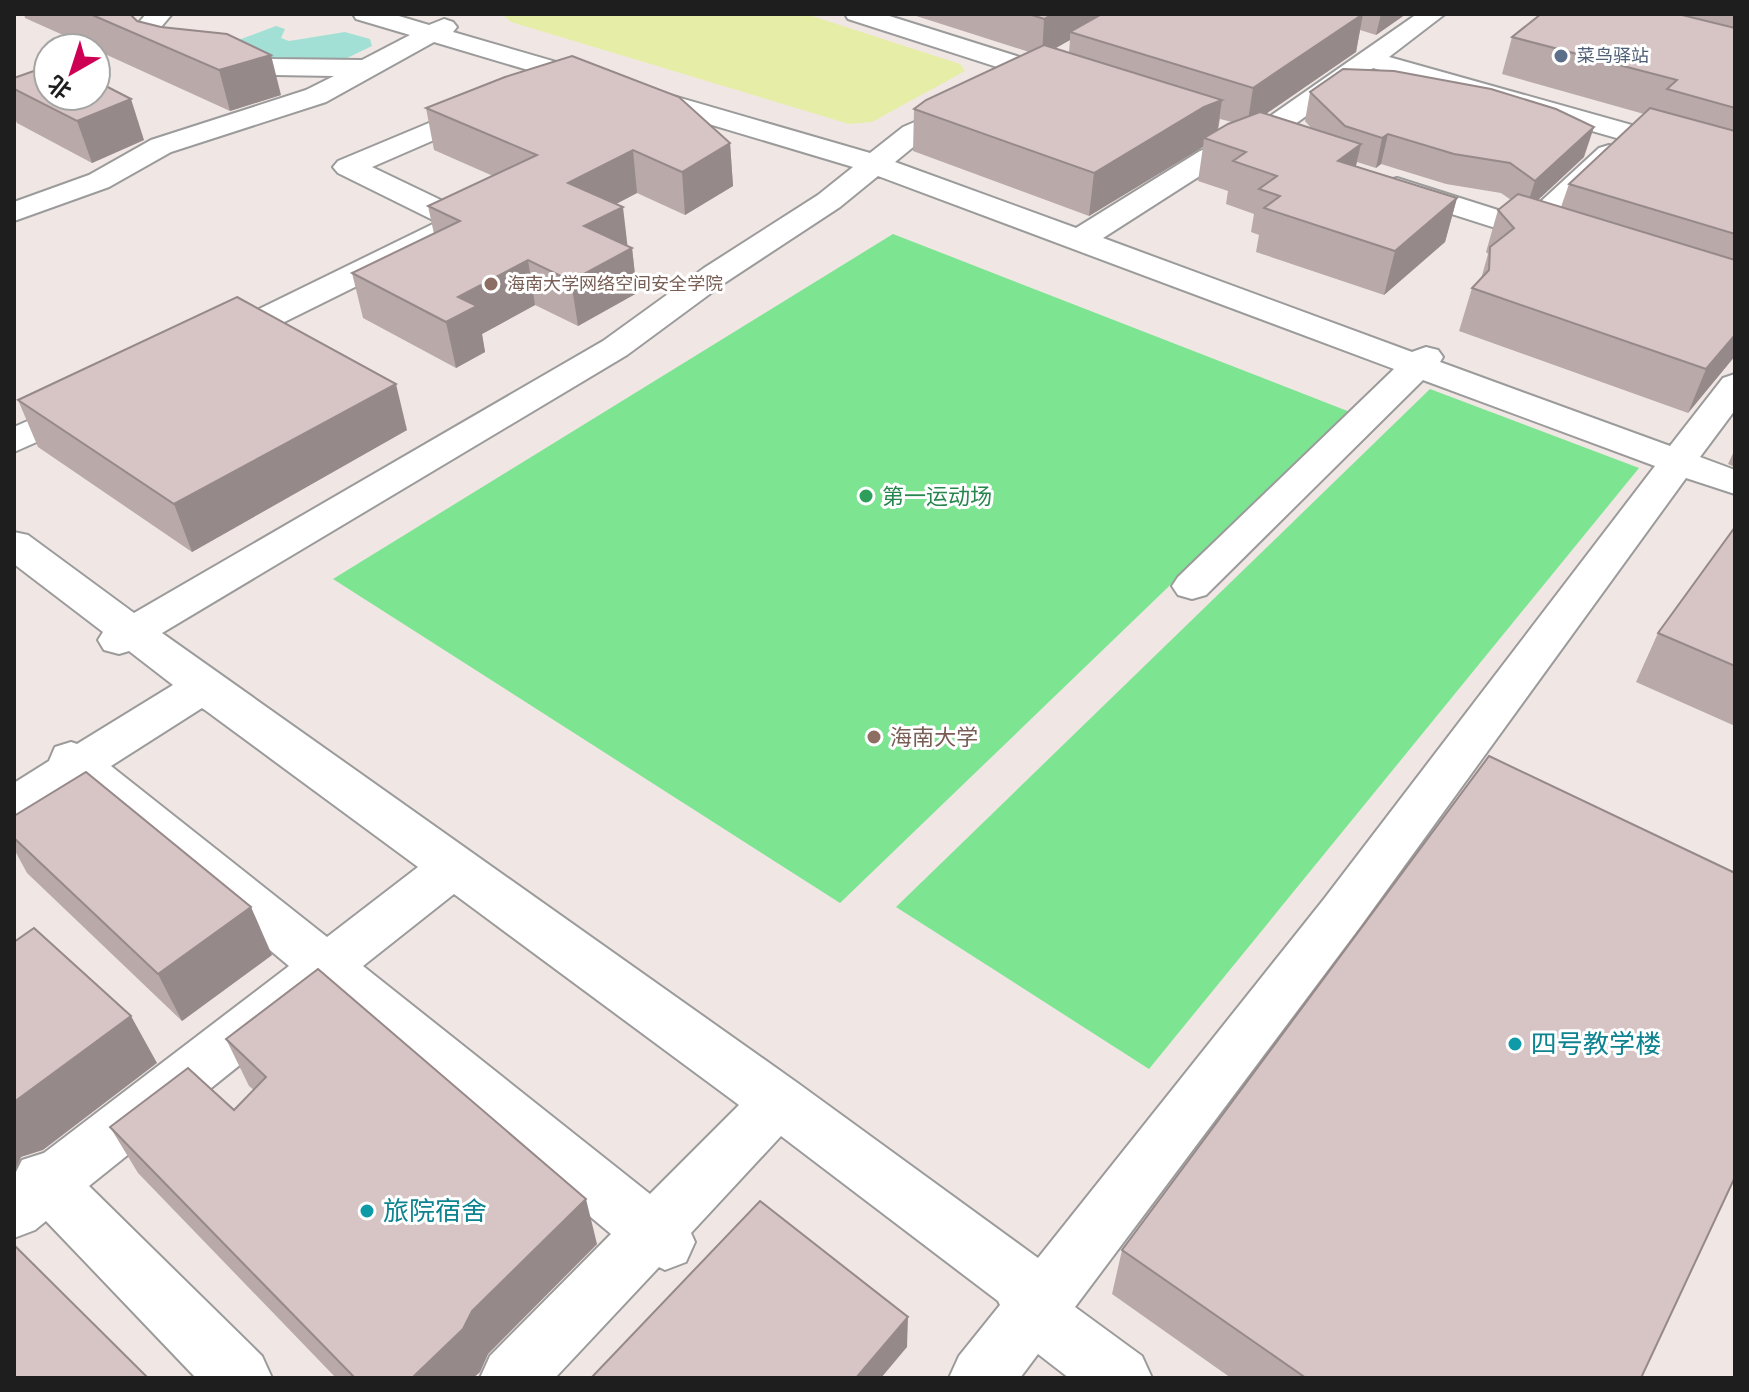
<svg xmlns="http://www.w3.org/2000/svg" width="1749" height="1392" font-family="'Nunito Sans','Noto Sans SC',sans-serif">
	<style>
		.grass { fill: #e6eda7 }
		.pitch { fill: #7de492 }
		.water { fill: #a2e0d5 }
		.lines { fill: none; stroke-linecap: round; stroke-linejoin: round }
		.minor-casing { stroke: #9b9b9b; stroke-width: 4 }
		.minor { fill: #fff; fill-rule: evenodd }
		.wall { fill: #b9a9a9; fill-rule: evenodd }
		.shaded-wall { fill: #968989 }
		.building { fill: #d7c4c4; stroke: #968989; stroke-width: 2 }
		.service-dot { fill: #5c6f8a; stroke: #fff; stroke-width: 3 }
		.education-dot { fill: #8d6e63; stroke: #fff; stroke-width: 3 }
		.leisure-dot { fill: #2e9e5b; stroke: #fff; stroke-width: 3 }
		.culture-dot { fill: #0f9aa8; stroke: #fff; stroke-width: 3 }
		.labels { text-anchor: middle; stroke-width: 6; stroke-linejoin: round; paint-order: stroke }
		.far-service-label { font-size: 18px; fill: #4e5e75; stroke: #fff; text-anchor: start }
		.far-education-label { font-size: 18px; fill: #785e54; stroke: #fff; text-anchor: start }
		.leisure-label { font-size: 22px; fill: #27864d; stroke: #fff; text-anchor: start }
		.education-label { font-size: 22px; fill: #785e54; stroke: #fff; text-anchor: start }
		.near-culture-label { font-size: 26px; fill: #0d838f; stroke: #fff; text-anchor: start }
	</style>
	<rect width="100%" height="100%" fill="#f0e7e4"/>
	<polygon class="grass" points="502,14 806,14 960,64 965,71 872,122 849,124 511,22"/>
	<g class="pitch">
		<polygon points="893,234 1350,412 840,903 333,579"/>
		<polygon points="1430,389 1639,468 1149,1069 896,907"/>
	</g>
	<polygon class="water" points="276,26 285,29 281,38 289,41 345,32 370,39 372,46 339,62 276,61 233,42"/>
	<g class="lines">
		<g class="minor-casing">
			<g id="minor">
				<path d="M146,14H172L161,27L160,38L168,46L274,59L362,60L410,35L356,19L353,14H392L429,25L444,19L453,22L457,27L453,32L870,153L903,127L966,100L976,102L980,108L976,114L923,139L895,162L1076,228L1200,151L1243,135L1417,14H1445L1389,57L1735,154V172L1373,68L1263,147L1220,163L1103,238L1412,352L1426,347L1438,350L1443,357L1440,362L1670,446L1723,378L1735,374V410L1700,457L1735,470V494L1686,478L1360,927L1075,1307L1142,1356L1152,1378H1069L1038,1354L1020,1378H949L959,1356L1000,1305L998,1301L781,1136L691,1233L695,1242L686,1262L665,1270L659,1267L555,1378H480L490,1356L611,1234L326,996L89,1186L262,1356L272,1378H196L46,1221L35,1230L14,1238V1176L22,1160L44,1153L289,966L77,789L31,818L14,824V783L49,761L55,747L71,742L77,744L173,685L129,651L119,654L104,650L98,640L103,632L14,564V532L28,535L134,613L603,341L704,268L818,195L853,167L434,42L326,102L171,152L109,187L14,221V202L89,175L151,140L306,90L334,76L274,75L173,64L150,58L134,39L136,26ZM878,176L1394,369L1178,577L1172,586L1178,595L1192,599L1206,595L1423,380L1655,466L1324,899L1038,1258L799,1084L162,633L627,355L726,282L840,207ZM202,708L205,710L418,867L327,937L111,766ZM454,894L739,1105L650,1194L363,966Z"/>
				<polygon points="845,14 883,14 1074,74 1078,80 1074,86 1056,86 848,19"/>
				<polygon points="484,100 494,102 498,108 494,114 372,167 472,215 476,222 472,229 230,349 218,352 206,349 201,342 206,335 437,222 338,173 333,167 338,161"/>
				<polygon points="1609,145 1619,148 1623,154 1550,226 1563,230 1568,237 1563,244 1552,246 1386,193 1382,187 1386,181 1397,178 1523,218 1599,148"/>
				<polygon points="87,395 100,398 105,406 100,414 14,452 14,427"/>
			</g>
		</g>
		<use href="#minor" class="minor"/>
	</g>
	<g class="wall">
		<polygon points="24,14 130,14 137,21 281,95 230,111 96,50 96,48 92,48 25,18"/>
		<path d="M910,14H1406L1376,35L1360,30L1356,52L1265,114L1312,129L1305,121L1310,92L1584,157L1538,200L1561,207L1569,184L1644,114L1502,74L1512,37L1541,14H1735V356L1688,413L1459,331L1472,288L1481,279L1488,254L1486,252L1498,210L1511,200L1501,193L1446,184L1381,164L1376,168L1357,162L1356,166L1457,198L1445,242L1384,295L1256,252L1259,235L1251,232L1254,214L1226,204L1228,191L1198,181L1203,147L1089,216L913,151L914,109L1029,52ZM1070,40L1069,53L1055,48ZM1220,119L1232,122L1218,130Z"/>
		<polygon points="14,78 144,140 92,163 17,123 14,117"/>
		<polygon points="426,108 730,143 733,186 685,215 637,193 616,204 627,246 632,248 637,293 578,326 535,305 482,334 485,352 456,368 363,318 352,273 434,234 428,206 493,176 434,150"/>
		<polygon points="18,400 407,430 192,552 38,447"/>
		<polygon points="1735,449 1735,467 1728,464"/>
		<polygon points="1735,527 1735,726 1636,682 1658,633"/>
		<polygon points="14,816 272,955 182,1021 27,873 14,849"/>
		<polygon points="226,1039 597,1244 488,1354 480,1372 473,1378 336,1378 138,1173 110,1127 234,1110 254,1090 249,1086"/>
		<polygon points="1122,1250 1641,1378 1231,1378 1112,1294"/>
	</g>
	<g class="shaded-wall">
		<polygon points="1053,14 1114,14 1070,32 1070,40 1042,56 1044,19"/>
		<polygon points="1363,14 1356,52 1247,127 1253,88"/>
		<polygon points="1381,14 1406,14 1376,35"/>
		<polygon points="271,55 281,95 230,111 219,70"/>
		<polygon points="131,99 144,140 92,163 77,121"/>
		<polygon points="1222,100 1216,141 1204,138 1203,147 1089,216 1094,173 1204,107"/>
		<polygon points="1594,127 1584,157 1525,212 1535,181"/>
		<polygon points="1388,134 1381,164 1376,168 1382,138"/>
		<polygon points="730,143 733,186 685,215 682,172"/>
		<polygon points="1361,144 1351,186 1338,161"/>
		<polygon points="633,150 637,193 574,226 568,183"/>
		<polygon points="1457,198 1445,242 1384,295 1395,251"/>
		<polygon points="623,207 628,250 584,226"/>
		<polygon points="632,248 637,293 578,326 571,281"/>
		<polygon points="528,260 535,305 482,334 485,352 456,368 446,322 458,297"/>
		<polygon points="1735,335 1735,356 1688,413 1706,369"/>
		<polygon points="396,384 407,430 192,552 174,504"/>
		<polygon points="251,907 272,955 182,1021 158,974"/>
		<polygon points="131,1016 157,1063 43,1150 21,1157 14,1173 14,1102"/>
		<polygon points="586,1199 597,1244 488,1354 480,1372 473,1378 412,1378 472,1311"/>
		<polygon points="908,1317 907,1347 881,1378 856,1378"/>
	</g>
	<g class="building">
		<polygon points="90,14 130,14 137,21 161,27 227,34 271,55 219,70"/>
		<polygon points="1029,14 1053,14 1044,19"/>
		<polygon points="1102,14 1363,14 1253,88 1070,32"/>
		<polygon points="1541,14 1678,14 1735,28 1735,108 1667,89 1677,80 1512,37"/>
		<polygon points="1044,45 1222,100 1204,107 1094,173 914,109 926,100"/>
		<polygon points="572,56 679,97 730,143 682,172 633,150 568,183 623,207 584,226 632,248 571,281 528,260 458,297 477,306 446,322 352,273 460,221 428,206 537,155 426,108 505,77"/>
		<polygon points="48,66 48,96 96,96 96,81 131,99 77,121 14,89 14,78"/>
		<polygon points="1343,69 1394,71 1491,89 1556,109 1594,127 1535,181 1510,163 1454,154 1388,134 1382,138 1345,126 1310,92"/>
		<polygon points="1650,108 1735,131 1735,234 1569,184"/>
		<polygon points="1260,112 1361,144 1338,161 1457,198 1395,251 1264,208 1280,196 1259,189 1277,176 1233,161 1246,152 1204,138 1228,124"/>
		<polygon points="1518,194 1735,260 1735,335 1706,369 1472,288 1489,270 1490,247 1514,228 1498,210"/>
		<polygon points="237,297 396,384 174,504 18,400"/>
		<polygon points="1735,527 1735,666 1658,633"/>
		<polygon points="1489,756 1735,873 1735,1177 1641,1378 1306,1378 1122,1250"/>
		<polygon points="86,772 251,907 158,974 14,838 14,816"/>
		<polygon points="34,928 131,1016 14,1102 14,942"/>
		<polygon points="318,969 586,1199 472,1311 463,1329 412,1378 355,1378 110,1127 188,1068 234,1110 266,1077 226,1039"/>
		<polygon points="760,1201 908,1317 856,1378 591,1378"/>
		<polygon points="14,1245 148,1378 14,1378"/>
	</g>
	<circle class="service-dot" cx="1561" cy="56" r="8"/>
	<g class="education-dot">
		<circle cx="491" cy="284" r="8"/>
		<circle cx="874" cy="737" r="8"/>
	</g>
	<circle class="leisure-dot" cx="866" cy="496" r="8"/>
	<g class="culture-dot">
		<circle cx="1515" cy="1044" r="8"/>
		<circle cx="367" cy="1211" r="8"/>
	</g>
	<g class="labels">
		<g class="far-service-label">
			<text x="1577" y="62">菜鸟驿站</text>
		</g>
		<g class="far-education-label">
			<text x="507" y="290">海南大学网络空间安全学院</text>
		</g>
		<g class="leisure-label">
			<text x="882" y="504">第一运动场</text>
		</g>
		<g class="education-label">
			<text x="890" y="745">海南大学</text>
		</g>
		<g class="near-culture-label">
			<text x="1531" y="1053">四号教学楼</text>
			<text x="383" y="1220">旅院宿舍</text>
		</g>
	</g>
	<rect width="1749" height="1392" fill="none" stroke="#1e1e1e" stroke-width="32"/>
	<g transform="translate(72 72) rotate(219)"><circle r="38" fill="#ffffff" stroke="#a5a5a5" stroke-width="2"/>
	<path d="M0-6L14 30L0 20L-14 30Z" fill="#cd0054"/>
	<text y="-12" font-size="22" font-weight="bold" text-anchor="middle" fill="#1e1e1e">北</text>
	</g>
</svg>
